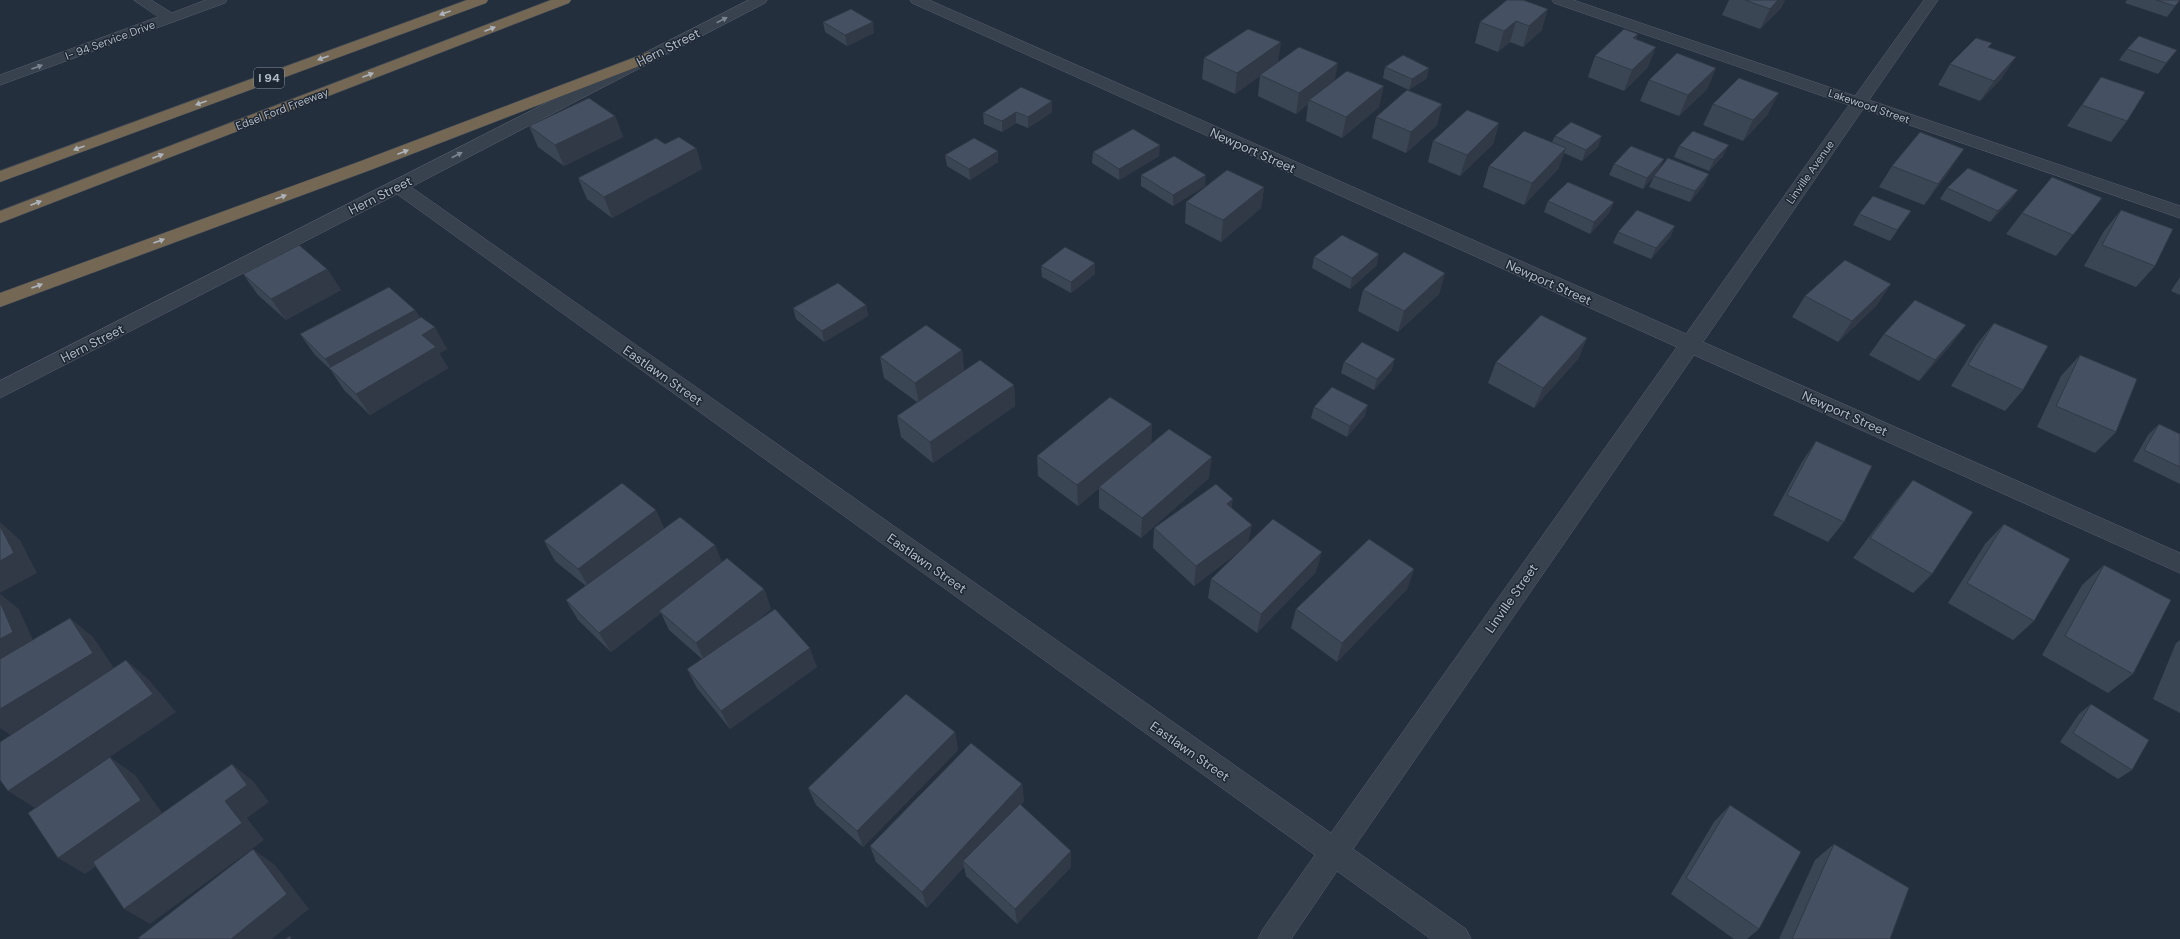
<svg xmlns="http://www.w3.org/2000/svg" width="2180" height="939" font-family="'DM Sans',sans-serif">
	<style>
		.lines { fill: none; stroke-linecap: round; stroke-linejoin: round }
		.minor-casing { stroke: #565f6c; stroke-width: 1 }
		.highway-casing { stroke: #434c59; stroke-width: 1 }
		.minor { fill: #38414e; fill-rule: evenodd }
		.highway { fill: #746855; fill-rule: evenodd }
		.wall { fill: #3b4654 }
		.shaded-wall { fill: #303945 }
		.building { fill: #455162; stroke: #303945 }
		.oneway { fill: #aeb4bd }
		.oneway2 { fill: #7c8592 }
		.labels { text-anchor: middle; stroke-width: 3; stroke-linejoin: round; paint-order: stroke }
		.far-street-label { font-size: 11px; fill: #b4bcc9; stroke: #1d2633 }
		.shield { fill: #1d2633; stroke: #878f9c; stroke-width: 1 }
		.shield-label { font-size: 12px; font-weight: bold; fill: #b4bcc9 }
		.street-label { font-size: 13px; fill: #b4bcc9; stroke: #1d2633 }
	</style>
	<rect width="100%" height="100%" fill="#242f3e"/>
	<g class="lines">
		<g class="minor-casing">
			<g id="minor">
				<polygon points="134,0 151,0 172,13 206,0 227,0 225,3 0,85 0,75 158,17"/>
				<polygon points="749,0 767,0 765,3 411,187 1331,833 1677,347 912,3 910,0 929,0 1686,334 1849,105 1554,3 1552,0 1573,0 1855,96 1924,0 1938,0 1869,100 2180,206 2180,218 1863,109 1703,342 2180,553 2180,573 1694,355 1353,849 1466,929 1471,939 1431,939 1337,871 1291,939 1258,939 1263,929 1315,855 397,194 0,398 0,381"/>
			</g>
		</g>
		<g class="highway-casing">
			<g id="highway">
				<polygon points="467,0 488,0 486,3 0,182 0,171"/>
				<polygon points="551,0 571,0 569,3 0,223 0,211"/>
				<polygon points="649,52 655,54 657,57 655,60 373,169 0,307 0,293 361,161"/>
			</g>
		</g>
		<use href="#minor" class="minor"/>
		<use href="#highway" class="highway"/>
	</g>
	<g class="wall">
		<polygon points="1507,0 1542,30 1523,47 1510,42 1498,52 1475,43 1480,22"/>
		<polygon points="1729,0 1785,0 1781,8 1760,29 1722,15"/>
		<polygon points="2127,0 2180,0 2167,17 2125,3"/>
		<polygon points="823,22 874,33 847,46 825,32"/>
		<polygon points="1638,34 1636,39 1648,67 1624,91 1588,77 1595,56"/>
		<polygon points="1989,47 2002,78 1980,101 1938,85 1950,64"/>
		<polygon points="2127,49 2177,50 2158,74 2119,60"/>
		<polygon points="1204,58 1278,62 1334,81 1379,107 1342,138 1306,121 1308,104 1296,114 1258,96 1260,76 1235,94 1202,79"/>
		<polygon points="1385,67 1427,78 1409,90 1383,78"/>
		<polygon points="1716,68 1707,89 1679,116 1640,101 1649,80"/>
		<polygon points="2101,77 2127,121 2111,142 2067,126"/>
		<polygon points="1052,101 1052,112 1028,128 1016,123 1002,132 984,124 983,113"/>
		<polygon points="1442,104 1437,125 1406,153 1372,138 1376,117"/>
		<polygon points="1713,104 1768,114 1743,141 1703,125"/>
		<polygon points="615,116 623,137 564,166 538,147 529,126"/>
		<polygon points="1499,123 1493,144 1460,176 1428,162 1433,141"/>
		<polygon points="1555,136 1598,147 1582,161 1564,153 1558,169 1524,205 1483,187 1489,166 1552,142"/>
		<polygon points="1679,146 1723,156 1709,171 1674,157"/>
		<polygon points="696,148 702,169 612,218 587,199 578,178"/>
		<polygon points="1093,152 1159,156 1119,180 1092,163"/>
		<polygon points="945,155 998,162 970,180 947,166"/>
		<polygon points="1664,159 1659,169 1704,185 1690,202 1649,187 1654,176 1643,189 1609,175 1614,164"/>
		<polygon points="1892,166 1950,170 1924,205 1879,187"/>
		<polygon points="1141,175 1205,186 1173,206 1141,186"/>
		<polygon points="1264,187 1261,208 1221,242 1185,223 1186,202"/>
		<polygon points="1947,188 2018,190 2010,201 1990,222 1940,199"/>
		<polygon points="2102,198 2056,256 2006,234 2022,213"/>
		<polygon points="1548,201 1614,202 1609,213 1590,234 1544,212"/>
		<polygon points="2121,210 2155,266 2136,287 2084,266 2104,231"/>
		<polygon points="1911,211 1890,241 1853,225 1859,214"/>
		<polygon points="1675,226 1670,237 1651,259 1613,243 1618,232"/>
		<polygon points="1314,257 1377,265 1350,289 1312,268"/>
		<polygon points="1095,263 1095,274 1071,293 1042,277 1041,266"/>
		<polygon points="327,269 341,290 286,320 258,295 243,274"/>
		<polygon points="1445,273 1439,294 1398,332 1358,311 1363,290"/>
		<polygon points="2180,277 2180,295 2171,291"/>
		<polygon points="1805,296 1877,305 1838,342 1792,317"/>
		<polygon points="866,305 868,316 824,342 796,319 793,308"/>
		<polygon points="415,310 420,318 447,349 439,353 448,368 370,415 344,390 330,369 315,355 300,334"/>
		<polygon points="1994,323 2023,390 2005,411 1951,386 1977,344"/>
		<polygon points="1966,325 1950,346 1919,381 1869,355 1884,334"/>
		<polygon points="1587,338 1578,359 1534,408 1488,383 1496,362"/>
		<polygon points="962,350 964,371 1014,385 1015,406 933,463 901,437 897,416 917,402 884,378 880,357"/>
		<polygon points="2080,355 2116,432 2095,453 2037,427 2061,376"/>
		<polygon points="1344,362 1392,370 1374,390 1341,373"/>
		<polygon points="1314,407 1365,416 1347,437 1311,418"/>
		<polygon points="1152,424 1151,444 1209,478 1141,538 1099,508 1099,488 1078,506 1038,476 1037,456"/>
		<polygon points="2159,424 2180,434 2180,484 2133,461 2148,435"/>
		<polygon points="1816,441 1844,522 1828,542 1773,515 1802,462"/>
		<polygon points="1913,480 1932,574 1913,593 1853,558 1896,501"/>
		<polygon points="1232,508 1249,543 1316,572 1257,633 1208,598 1211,579 1240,551 1194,586 1153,548 1154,528"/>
		<polygon points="2004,524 2034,621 2013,640 1948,603 1985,544"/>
		<polygon points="664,529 715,545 722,563 764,589 771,609 748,628 817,667 730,729 697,688 687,669 702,659 669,630 661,613 611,652 578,620 566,600 586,586 555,561 544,541"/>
		<polygon points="2104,565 2133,674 2108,693 2042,655 2082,585"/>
		<polygon points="1414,569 1407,589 1337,662 1291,628 1296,609"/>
		<polygon points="2180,640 2180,713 2153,699 2176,643"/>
		<polygon points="2091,704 2132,770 2118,779 2060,742 2079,714"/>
		<polygon points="955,732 958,750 863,847 816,805 808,788"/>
		<polygon points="1022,784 1024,801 1021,805 1071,867 1017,924 966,876 964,867 927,908 876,862 870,846"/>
		<polygon points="1730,805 1759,929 1747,939 1734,939 1671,894 1714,822"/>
		<polygon points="1834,844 1890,939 1779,939 1815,860"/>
	</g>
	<g class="shaded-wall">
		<polygon points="1778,0 1785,0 1781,8 1760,29 1770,9"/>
		<polygon points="1548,9 1542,30 1523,47 1529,26"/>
		<polygon points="1516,21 1510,42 1498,52 1504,31"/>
		<polygon points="873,22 874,33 847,46 845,35"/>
		<polygon points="1638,34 1630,55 1633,38"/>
		<polygon points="1281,42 1278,63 1235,94 1237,73"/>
		<polygon points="1656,47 1648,67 1624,91 1632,70"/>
		<polygon points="2177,50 2169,60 2158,74 2166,63"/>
		<polygon points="2016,57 2002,78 1980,101 1994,81"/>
		<polygon points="1338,63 1334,84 1309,100 1308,104 1296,114 1299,93"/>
		<polygon points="1429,68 1427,78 1409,90 1412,79"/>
		<polygon points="1716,68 1707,89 1679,116 1688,95"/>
		<polygon points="1384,86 1379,107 1342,138 1346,117"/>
		<polygon points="1779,93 1768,114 1743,141 1753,120"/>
		<polygon points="1052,101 1052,112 1028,128 1028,117"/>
		<polygon points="1442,104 1437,125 1406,153 1411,132"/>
		<polygon points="1016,112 1016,123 1002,132 1002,121"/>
		<polygon points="615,116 623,137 564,166 555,145"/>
		<polygon points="1499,123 1493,144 1460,176 1467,155"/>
		<polygon points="1602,136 1598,147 1582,161 1586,150"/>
		<polygon points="1160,145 1159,156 1119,180 1119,169"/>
		<polygon points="1729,145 1723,156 1709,171 1714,160"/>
		<polygon points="696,148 702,169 612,218 604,197"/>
		<polygon points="1566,148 1558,169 1524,205 1532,183"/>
		<polygon points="1964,149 1950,170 1924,205 1938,184"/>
		<polygon points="998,151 998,162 970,180 969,169"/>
		<polygon points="1664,159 1659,170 1643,189 1647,178"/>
		<polygon points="1709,174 1704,185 1690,202 1695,191"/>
		<polygon points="1206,175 1205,186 1173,206 1173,195"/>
		<polygon points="1264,187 1261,208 1221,242 1223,220"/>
		<polygon points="2018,190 2010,201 1990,222 1998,211"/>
		<polygon points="1614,202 1609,213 1590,234 1594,222"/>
		<polygon points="1675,226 1670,237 1651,259 1656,248"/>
		<polygon points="1379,254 1377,265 1350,289 1352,278"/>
		<polygon points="1095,263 1095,274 1071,293 1071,282"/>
		<polygon points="327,269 341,290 286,320 271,299"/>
		<polygon points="1445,273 1439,294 1398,332 1404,311"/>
		<polygon points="1891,284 1877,305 1838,342 1852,321"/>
		<polygon points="866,305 868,316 824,342 822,331"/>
		<polygon points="415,310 427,331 338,377 325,359"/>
		<polygon points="1966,325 1950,346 1919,381 1935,360"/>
		<polygon points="435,327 447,349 439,353 448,368 370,415 356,394 422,335"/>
		<polygon points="1587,338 1578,359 1534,408 1543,388"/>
		<polygon points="962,350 964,371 919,404 915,383"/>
		<polygon points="1395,359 1392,370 1374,390 1377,379"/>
		<polygon points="1014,385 1015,406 933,463 930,442"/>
		<polygon points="1368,405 1365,416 1347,437 1350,426"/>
		<polygon points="1152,424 1151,445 1078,506 1077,485"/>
		<polygon points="1212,457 1209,478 1141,538 1142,518"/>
		<polygon points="1233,499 1230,519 1227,504"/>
		<polygon points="656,510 665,530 590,589 578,569"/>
		<polygon points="0,522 20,540 37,573 0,593"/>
		<polygon points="1252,525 1248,545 1194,586 1196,566"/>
		<polygon points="715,545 723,565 659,611 661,613 611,652 599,633"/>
		<polygon points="1322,552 1316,572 1257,633 1261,614"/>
		<polygon points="1414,569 1407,589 1337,662 1342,643"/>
		<polygon points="764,589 771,609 705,662 696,643"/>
		<polygon points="0,594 19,609 38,651 0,672"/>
		<polygon points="70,618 93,637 116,671 12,736 0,728 0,709"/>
		<polygon points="810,648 817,667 730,729 721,711"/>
		<polygon points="126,660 148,679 176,712 35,808 8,791"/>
		<polygon points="955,732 958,750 863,847 857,831"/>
		<polygon points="110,757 135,775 165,817 85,874 58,858"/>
		<polygon points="232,764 253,781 269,802 247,818 264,840 150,924 124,909 225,801"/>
		<polygon points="1022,784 1024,801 967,864 963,861 964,867 927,908 922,892"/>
		<polygon points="253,849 275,865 309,909 272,939 231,939"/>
		<polygon points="1071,851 1071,867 1017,924 1015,909"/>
	</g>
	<g class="building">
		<polygon points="1507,0 1523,0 1548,9 1529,26 1516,21 1504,31 1480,22"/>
		<polygon points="1745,0 1778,0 1770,9"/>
		<polygon points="2156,0 2180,0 2175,6"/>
		<polygon points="851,9 873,22 845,35 823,22"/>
		<polygon points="1248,29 1281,42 1237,73 1204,58"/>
		<polygon points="1624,29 1638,34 1633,38 1656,47 1632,70 1595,56"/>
		<polygon points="2139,36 2177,50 2166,63 2127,49"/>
		<polygon points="1976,38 1992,43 1988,47 2016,57 1994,81 1950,64"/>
		<polygon points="1299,47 1338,63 1299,93 1260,75"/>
		<polygon points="1677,53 1716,68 1688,95 1649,80"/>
		<polygon points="1403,55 1429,68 1412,79 1385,67"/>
		<polygon points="1347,71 1384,86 1346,117 1309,100"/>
		<polygon points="2101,77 2145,92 2127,121 2082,105"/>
		<polygon points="1739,78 1779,93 1753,120 1713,104"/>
		<polygon points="1021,87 1052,101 1028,117 1016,112 1002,121 983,113"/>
		<polygon points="1407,90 1442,104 1411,132 1376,117"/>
		<polygon points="589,98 615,116 555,145 529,126"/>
		<polygon points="1467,110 1499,123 1467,155 1433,141"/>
		<polygon points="1571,122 1602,136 1586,150 1555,136"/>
		<polygon points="1133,129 1160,145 1119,169 1093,152"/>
		<polygon points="1524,131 1566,148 1532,183 1489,166"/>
		<polygon points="1693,131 1729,145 1714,160 1679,146"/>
		<polygon points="1920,132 1964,149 1938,184 1892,166"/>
		<polygon points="679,137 696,148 604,197 578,178 656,138 665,144"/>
		<polygon points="974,138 998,151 969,169 945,155"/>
		<polygon points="1631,146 1664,159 1647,178 1614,164"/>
		<polygon points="1174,156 1206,175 1173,195 1141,175"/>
		<polygon points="1668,158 1709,174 1695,191 1654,176"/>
		<polygon points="1968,168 2018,190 1998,211 1947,188"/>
		<polygon points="1227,170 1264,187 1223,220 1186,202"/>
		<polygon points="2052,177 2102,198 2073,235 2022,213"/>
		<polygon points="1568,182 1614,202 1594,222 1548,201"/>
		<polygon points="1873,196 1911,211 1897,230 1859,214"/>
		<polygon points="1637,210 1675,226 1656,248 1618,232"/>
		<polygon points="2121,210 2173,229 2155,266 2102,245"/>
		<polygon points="1342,235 1379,254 1352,278 1314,257"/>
		<polygon points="299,245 327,269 271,299 243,274"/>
		<polygon points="1065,247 1095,263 1071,282 1041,266"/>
		<polygon points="1404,252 1445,273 1404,311 1363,290"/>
		<polygon points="1845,260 1891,284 1852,321 1805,296"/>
		<polygon points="838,283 866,305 822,331 793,308"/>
		<polygon points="389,287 415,310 325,359 300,334"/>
		<polygon points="1915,300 1966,325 1935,360 1884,334"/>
		<polygon points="1541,315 1587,338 1543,388 1496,362"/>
		<polygon points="421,317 435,327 422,335 436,347 356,394 329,368"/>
		<polygon points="1994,323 2048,346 2023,390 1968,365"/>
		<polygon points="926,325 962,350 915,383 880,357"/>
		<polygon points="1362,342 1395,359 1377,379 1344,362"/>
		<polygon points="2080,355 2137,379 2116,432 2056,406"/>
		<polygon points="980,360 1014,385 930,442 897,416"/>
		<polygon points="1332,387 1368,405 1350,426 1314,407"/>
		<polygon points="1110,397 1152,424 1077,485 1037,456"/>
		<polygon points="2159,424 2180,434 2180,467 2144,450"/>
		<polygon points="1169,429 1212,457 1142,518 1099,487"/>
		<polygon points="1816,441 1872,466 1844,522 1787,495"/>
		<polygon points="1913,480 1973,512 1932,574 1870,538"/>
		<polygon points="622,483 656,510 578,569 544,541"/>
		<polygon points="1216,484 1233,499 1227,504 1252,525 1196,566 1154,528"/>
		<polygon points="680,517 715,545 599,633 566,600"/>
		<polygon points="1273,519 1322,552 1261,614 1211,579"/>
		<polygon points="2004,524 2070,559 2034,621 1967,583"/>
		<polygon points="0,526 14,553 0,561"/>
		<polygon points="1369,539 1414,569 1342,643 1296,609"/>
		<polygon points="727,558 764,589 696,643 659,611"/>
		<polygon points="2104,565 2171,600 2133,674 2065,636"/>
		<polygon points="0,602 13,632 0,639"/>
		<polygon points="775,609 810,648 721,711 687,669"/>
		<polygon points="70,618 93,653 0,709 0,659"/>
		<polygon points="126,660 153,694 8,791 0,780 0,742"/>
		<polygon points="906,694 955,732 857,831 808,788"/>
		<polygon points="2091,704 2149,740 2132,770 2073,733"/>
		<polygon points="971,743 1022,784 922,892 870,846"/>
		<polygon points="110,757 141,800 58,858 28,813"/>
		<polygon points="232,764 247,785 225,801 242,823 124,909 93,862"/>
		<polygon points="1020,804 1071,851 1015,909 963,861"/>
		<polygon points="1730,805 1801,852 1759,929 1686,878"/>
		<polygon points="1834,844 1909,888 1890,939 1792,939"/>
		<polygon points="253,849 287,894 231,939 139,939 138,938"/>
		<polygon points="290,936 291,939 285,939"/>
	</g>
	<defs><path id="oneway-solid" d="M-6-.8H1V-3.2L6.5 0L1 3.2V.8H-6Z"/></defs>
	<g class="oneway">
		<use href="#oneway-solid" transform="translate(445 13) rotate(160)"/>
		<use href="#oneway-solid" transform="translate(490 29) rotate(-21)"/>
		<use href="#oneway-solid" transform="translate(323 58) rotate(160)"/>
		<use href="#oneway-solid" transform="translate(368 75) rotate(-21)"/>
		<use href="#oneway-solid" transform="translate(201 103) rotate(160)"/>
		<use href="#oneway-solid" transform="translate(79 148) rotate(160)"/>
		<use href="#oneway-solid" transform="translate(403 152) rotate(-21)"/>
		<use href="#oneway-solid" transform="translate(158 156) rotate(-21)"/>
		<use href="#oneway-solid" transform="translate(281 197) rotate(-20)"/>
		<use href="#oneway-solid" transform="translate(36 203) rotate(-21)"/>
		<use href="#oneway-solid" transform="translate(159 241) rotate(-20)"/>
		<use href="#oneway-solid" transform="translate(37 286) rotate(-20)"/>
	</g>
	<g class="oneway2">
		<use href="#oneway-solid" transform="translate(722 20) rotate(-27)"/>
		<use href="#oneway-solid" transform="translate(37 67) rotate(-20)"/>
		<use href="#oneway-solid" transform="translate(457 155) rotate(-27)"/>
	</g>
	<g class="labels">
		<g class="far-street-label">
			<text transform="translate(110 40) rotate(-20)" y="4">I- 94 Service Drive</text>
			<text transform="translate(1869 106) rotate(19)" y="4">Lakewood Street</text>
			<text transform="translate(282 109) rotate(-21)" y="4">Edsel Ford Freeway</text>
			<text transform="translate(1810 172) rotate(-55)" y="4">Linville Avenue</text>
		</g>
		<rect class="shield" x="254" y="68" width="30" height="20" rx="3"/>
		<g class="shield-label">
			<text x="269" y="82">I 94</text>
		</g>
		<g class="street-label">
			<text transform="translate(668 47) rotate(-27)" y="5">Hern Street</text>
			<text transform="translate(1253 150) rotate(24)" y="5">Newport Street</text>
			<text transform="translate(380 195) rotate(-27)" y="5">Hern Street</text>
			<text transform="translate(1549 282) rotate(24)" y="5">Newport Street</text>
			<text transform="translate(92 343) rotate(-27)" y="5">Hern Street</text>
			<text transform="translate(663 375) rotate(35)" y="5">Eastlawn Street</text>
			<text transform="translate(1845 413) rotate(24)" y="5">Newport Street</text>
			<text transform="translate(927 563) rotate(35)" y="5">Eastlawn Street</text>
			<text transform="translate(1511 598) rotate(-55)" y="5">Linville Street</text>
			<text transform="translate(1190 751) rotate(35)" y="5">Eastlawn Street</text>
		</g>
	</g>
</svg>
